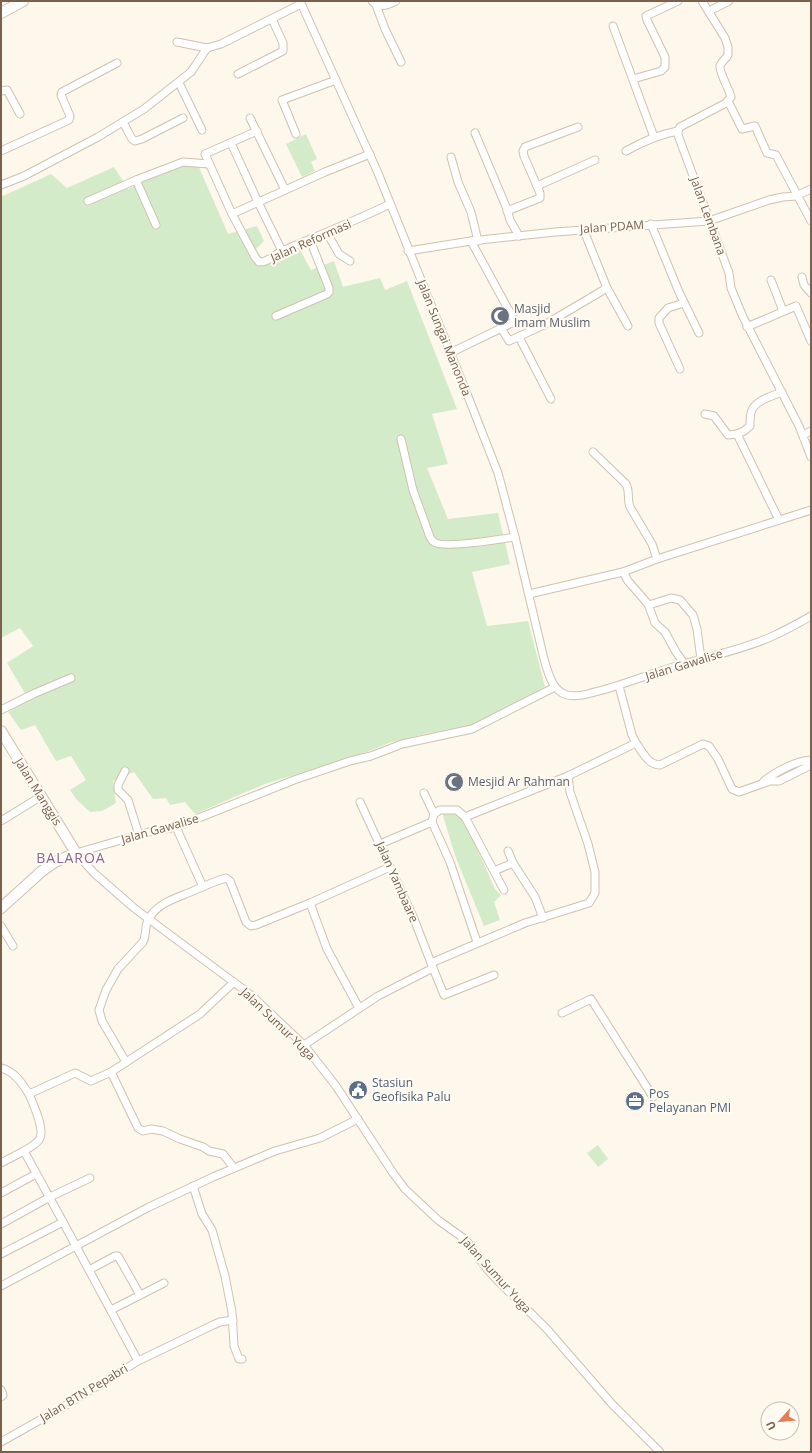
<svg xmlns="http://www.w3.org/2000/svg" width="812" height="1453" font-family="'Open Sans',sans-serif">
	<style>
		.green { fill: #d4ebc9 }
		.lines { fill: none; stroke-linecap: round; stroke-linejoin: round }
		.street-casing { stroke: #d0c1b0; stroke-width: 9 }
		.secondary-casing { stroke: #d3c1ae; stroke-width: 12 }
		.street { stroke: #fff; stroke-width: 7 }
		.secondary { stroke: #fff; stroke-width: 10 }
		.labels { text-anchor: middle; stroke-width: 4; stroke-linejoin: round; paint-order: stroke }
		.street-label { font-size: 12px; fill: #79614e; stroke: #fffbf3 }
		.worship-label { font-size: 12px; fill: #5b616d; stroke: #fffbf3; text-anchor: start }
		.service-label { font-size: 12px; fill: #4e5e75; stroke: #fffbf3; text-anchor: start }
		.quarter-label { font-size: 14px; letter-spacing: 1px; fill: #896694; stroke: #fffbf3 }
	</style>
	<rect width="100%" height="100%" fill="#fdf7ec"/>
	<g class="green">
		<polygon points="306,134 317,159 311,162 315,171 302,177 286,144"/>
		<polygon points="195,158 228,234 257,226 264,241 256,249 265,263 300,250 311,270 334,261 343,287 380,278 385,290 407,281 457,409 432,414 448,464 427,468 448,519 498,513 510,564 472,572 487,626 528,621 545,687 473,725 425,734 389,743 359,755 265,784 195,814 185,802 170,805 166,798 153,799 134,772 113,781 116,803 102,811 90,812 76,799 70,790 86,780 71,756 56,761 35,725 21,730 8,712 29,700 7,663 33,646 20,628 1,638 1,192 3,196 51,174 67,188 114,167 128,189"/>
		<polygon points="444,812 459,814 467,826 495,889 501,895 494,902 500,920 484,926 456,858 443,816"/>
		<polygon points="598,1145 608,1159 598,1167 587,1153"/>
	</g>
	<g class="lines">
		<g class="street-casing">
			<g id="street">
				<path d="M300,1L378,173L469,399L498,473L515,537L544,659C548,672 552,691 567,695C575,697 584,695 591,693C623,686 652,672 684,664C714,655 745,649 773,636C786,630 799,623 811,616"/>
				<path d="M372,1C380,9 387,5 396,1"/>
				<path d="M702,1L725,38L728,47V55C726,59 721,62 720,66C719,72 729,89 731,97L726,103L680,127L678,131V135L729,273L731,288L743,317L799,426L811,457"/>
				<polyline points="376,5 385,29 401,62"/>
				<polyline points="709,11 729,1"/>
				<polyline points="613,26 654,137"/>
				<polyline points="177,42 207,48 221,44 301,4"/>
				<polyline points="238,74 283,51 283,43 272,19"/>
				<polyline points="633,79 661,71 665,67 665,57 647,20 646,16 678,1"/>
				<polyline points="179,83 202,130"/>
				<polyline points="1,91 7,90 20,114"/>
				<polyline points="728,101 742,129 755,126 767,153 776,155 811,221"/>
				<polyline points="250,118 285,190"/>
				<polyline points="123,122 132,139 135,141 142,139 183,118"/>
				<path d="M257,131L205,154L232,214L255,257L259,262C268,263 276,253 284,250C320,235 355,221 390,204"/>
				<polyline points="475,133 507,209 510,220 519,236"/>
				<polyline points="296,134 282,100 336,80"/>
				<polyline points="231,143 258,202 282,251"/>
				<polyline points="1,151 69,120 70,116 61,95 62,92 117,63"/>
				<path d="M626,151C642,142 660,134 678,131"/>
				<polyline points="451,157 458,182 471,212 478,241"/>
				<polyline points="136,180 156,225"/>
				<polyline points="1,185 24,176 98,137 144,109 191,72 207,48"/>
				<polyline points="537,186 595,160"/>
				<polyline points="88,201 136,180 183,162 209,164"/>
				<polyline points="507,211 540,198 540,193 524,156 523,151 525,147 578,127"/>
				<polyline points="232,214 325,172 370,154"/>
				<polyline points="651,224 679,292 699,333"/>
				<polyline points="327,233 339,254 350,261"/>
				<polyline points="408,251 471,241 555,232 709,221 769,200 783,197 796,196 811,189"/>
				<polyline points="802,277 804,285 811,293"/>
				<polyline points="771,280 783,311"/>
				<polyline points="607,288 628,326"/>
				<polyline points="276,316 327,294 329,292 329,288 310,240"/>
				<polyline points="747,327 796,306 811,341"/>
				<polyline points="501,328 509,341 546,324 607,288 586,236 585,229"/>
				<polyline points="519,337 551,399"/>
				<polyline points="450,353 514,322 513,318 471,241"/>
				<polyline points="680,369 659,323 659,318 668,308 684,303"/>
				<polyline points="705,414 714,416 728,435 737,434"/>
				<polyline points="803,435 811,431"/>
				<path d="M401,439L413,490L430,537C431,539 432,541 434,542C443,549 502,539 515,537"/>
				<path d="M593,452L626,484C630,491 627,499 630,507L652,544L657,559"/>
				<path d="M779,520L737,434L744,431L750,426C750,422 750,417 751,413C753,401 772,396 782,392"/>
				<polyline points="623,572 628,581 648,604 655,623 665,632 676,652 684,663"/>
				<polyline points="529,594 623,572 657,559 811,510"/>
				<polyline points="649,605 671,598 680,600 693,615 697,629 701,659"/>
				<polyline points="555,687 472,729 402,744 371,756 350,761 294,780 176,827 149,832 76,853 94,873 134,908 251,995 304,1045 336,1086 393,1173 405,1189 438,1220 466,1240 487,1269 497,1280 546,1328 612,1404 660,1452"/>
				<polyline points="1,710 33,694 71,678"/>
				<path d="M636,743C642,751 648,765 660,765L703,744L709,746L718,759L732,789L739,792L770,781H779L811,765"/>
				<polyline points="125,771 118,785 118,790 128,800 139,835"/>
				<path d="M764,781C774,773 797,760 811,760"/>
				<polyline points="424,793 434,814"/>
				<polyline points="465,817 504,890"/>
				<polyline points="1,821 40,797"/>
				<polyline points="176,827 203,887"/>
				<polyline points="380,844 432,822"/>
				<polyline points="508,851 513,863 535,897 543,918"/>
				<polyline points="494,871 513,863"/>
				<polyline points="1,926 13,946"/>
				<polyline points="477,942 450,862 432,822 434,814 440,810 457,810 465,817 568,776 636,743 632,735 619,686"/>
				<polyline points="431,963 525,923 589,903 595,893 595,872 588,844 570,792 568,776"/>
				<polyline points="433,968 444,995 494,975"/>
				<polyline points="359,1008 327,949 310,903 390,867"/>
				<polyline points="562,1013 591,999 653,1097"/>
				<polyline points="304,1045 378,996 433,968 414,919 360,802"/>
				<path d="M126,1062L102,1021L99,1010L106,990L118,969L143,942C147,935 144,925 149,918C159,902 177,898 193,891C204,886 215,881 226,878L230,881L246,922L251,926L256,925L310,903"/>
				<path d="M1,1068C14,1071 22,1083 29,1094L75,1073L91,1081L111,1072L200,1014L234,982"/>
				<polyline points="111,1072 138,1128 143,1131 151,1129 163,1131 180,1139 203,1147 209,1151 223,1154 234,1168"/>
				<path d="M24,1151C29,1148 35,1145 39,1140C46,1130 33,1104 29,1094"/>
				<polyline points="1,1163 24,1151 63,1222 138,1361 63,1407 1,1442"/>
				<polyline points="193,1186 202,1214 212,1230 225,1276 232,1312 234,1346 239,1359 242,1359"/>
				<polyline points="1,1193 36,1174"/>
				<polyline points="1,1224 50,1197 90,1178"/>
				<polyline points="1,1254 63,1222"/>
				<polyline points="89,1270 115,1256 118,1256 140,1295"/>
				<polyline points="1,1286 149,1207 213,1177 275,1151 320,1138 358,1119"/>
				<polyline points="111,1310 164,1283"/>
				<polyline points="138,1361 213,1325 220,1322 233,1320"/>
				<polyline points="1,1390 3,1395 1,1397"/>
			</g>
		</g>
		<g class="secondary-casing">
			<g id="secondary">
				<polyline points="1,13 23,1"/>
				<polyline points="1,731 76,853 55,862 42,871 1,908"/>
			</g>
		</g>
		<use href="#street" class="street"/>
		<use href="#secondary" class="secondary"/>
	</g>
	<defs>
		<g id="mosque-disc" transform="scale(1)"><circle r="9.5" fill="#6b7280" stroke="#fffbf3"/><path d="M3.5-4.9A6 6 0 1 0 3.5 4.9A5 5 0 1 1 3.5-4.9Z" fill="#fff"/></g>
		<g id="civic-disc" transform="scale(1)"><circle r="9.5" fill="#5c6f8a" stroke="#fffbf3"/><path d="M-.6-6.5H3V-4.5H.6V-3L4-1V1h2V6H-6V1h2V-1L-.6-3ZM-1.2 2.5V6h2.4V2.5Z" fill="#fff"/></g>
		<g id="office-disc" transform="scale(1)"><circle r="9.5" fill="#5c6f8a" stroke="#fffbf3"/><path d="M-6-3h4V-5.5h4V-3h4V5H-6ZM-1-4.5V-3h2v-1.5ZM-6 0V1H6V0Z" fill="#fff"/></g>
	</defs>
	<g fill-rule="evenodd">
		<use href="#mosque-disc" x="500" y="316"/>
		<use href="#mosque-disc" x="454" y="782"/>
		<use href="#civic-disc" x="358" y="1090"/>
		<use href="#office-disc" x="635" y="1101"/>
	</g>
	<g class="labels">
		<g class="street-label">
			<text transform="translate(708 216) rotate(70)" y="4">Jalan Lembana</text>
			<text transform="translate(612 227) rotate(-4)" y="4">Jalan PDAM</text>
			<text transform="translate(311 241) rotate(-24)" y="4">Jalan Reformasi</text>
			<text transform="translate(444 338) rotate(68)" y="4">Jalan Sungai Manonda</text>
			<text transform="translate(684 665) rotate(-17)" y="4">Jalan Gawalise</text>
			<text transform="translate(38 792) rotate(58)" y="4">Jalan Manggis</text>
			<text transform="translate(160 829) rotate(-16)" y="4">Jalan Gawalise</text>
			<text transform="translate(397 882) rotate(66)" y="4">Jalan Yambaare</text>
			<text transform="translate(278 1024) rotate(44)" y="4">Jalan Sumur Yuga</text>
			<text transform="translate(496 1275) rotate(48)" y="4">Jalan Sumur Yuga</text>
			<text transform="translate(84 1393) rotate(-31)" y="4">Jalan BTN Pepabri</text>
		</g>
		<g class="worship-label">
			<text x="514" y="313">Masjid<tspan x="514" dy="14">Imam Muslim</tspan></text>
			<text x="468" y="786">Mesjid Ar Rahman</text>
		</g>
		<g class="service-label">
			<text x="372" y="1087">Stasiun<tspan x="372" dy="14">Geofisika Palu</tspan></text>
			<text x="649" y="1098">Pos<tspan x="649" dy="14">Pelayanan PMI</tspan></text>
		</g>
		<g class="quarter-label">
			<text x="71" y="863">BALAROA</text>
		</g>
	</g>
	<rect width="812" height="1453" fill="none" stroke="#79614e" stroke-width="4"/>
	<g transform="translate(780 1421) rotate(243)"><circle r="19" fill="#fffbf3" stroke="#c9bdb1"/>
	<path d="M0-3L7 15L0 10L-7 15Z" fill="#e47f53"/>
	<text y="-6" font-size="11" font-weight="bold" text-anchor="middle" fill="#79614e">U</text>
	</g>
</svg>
